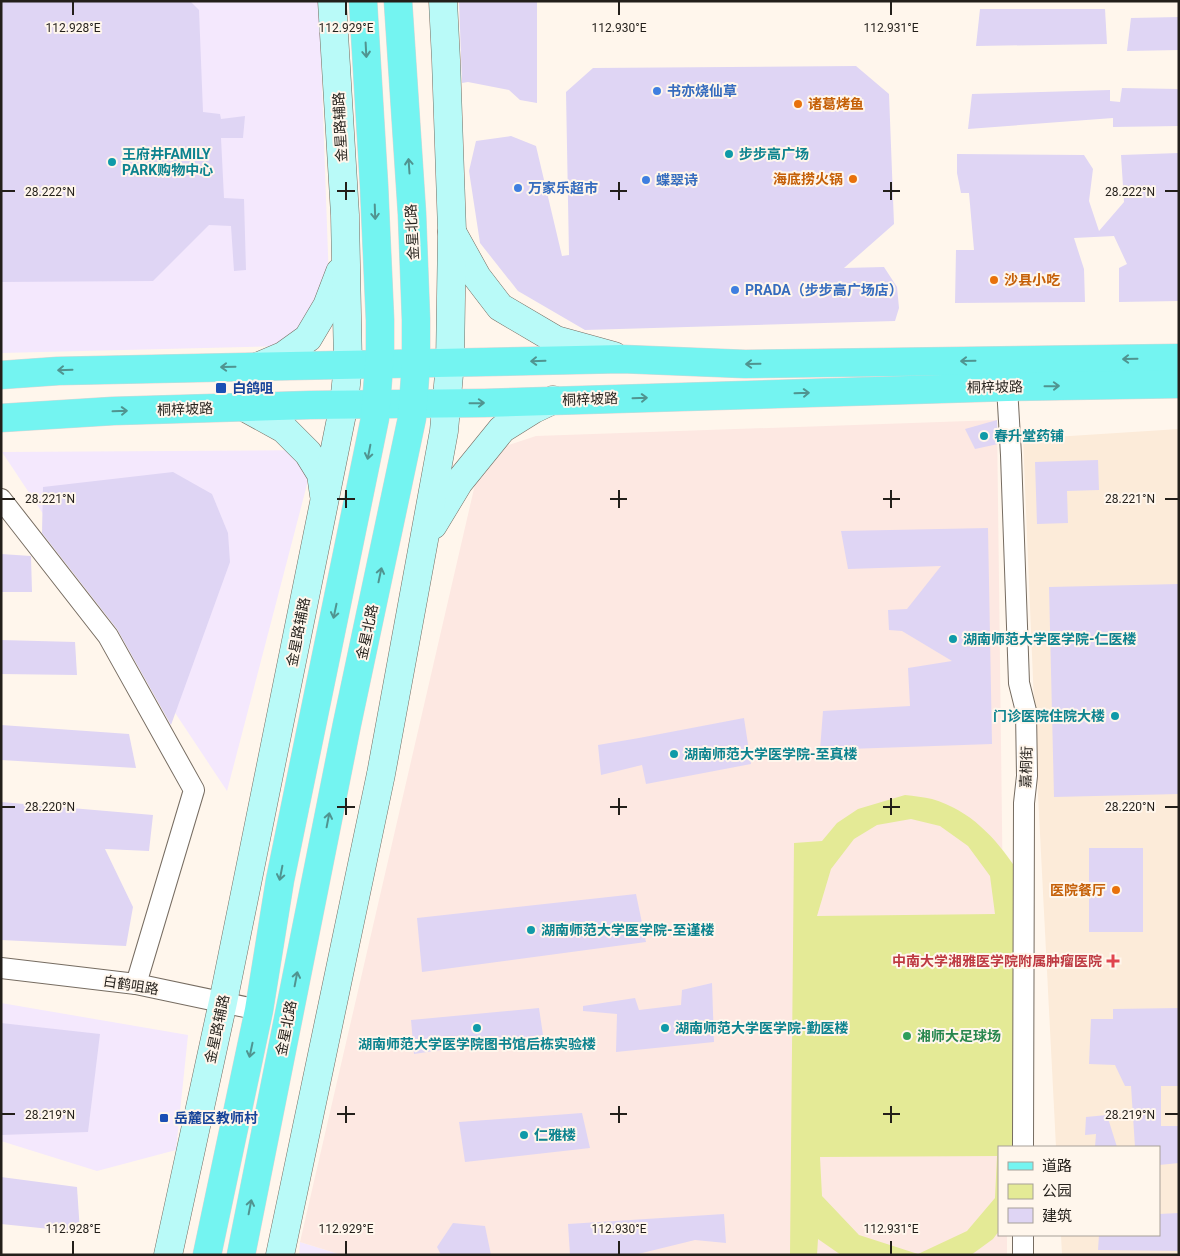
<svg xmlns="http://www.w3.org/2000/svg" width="1180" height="1256" font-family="Roboto,'Noto Sans SC',sans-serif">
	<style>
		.commercial { fill: #f4e8fd }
		.built { fill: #fcebd9 }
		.education { fill: #fde8e2 }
		.green { fill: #e4ea96; fill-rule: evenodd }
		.building { fill: #dfd5f4 }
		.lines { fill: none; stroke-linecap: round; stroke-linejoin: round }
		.street-casing { stroke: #766c61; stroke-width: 22 }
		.secondary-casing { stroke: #766c61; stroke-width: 29 }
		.primary-casing { stroke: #d7d7d6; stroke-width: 29 }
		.street { stroke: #fff; stroke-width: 20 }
		.secondary { stroke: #b9faf8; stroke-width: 28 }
		.primary { stroke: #74f4f1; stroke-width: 28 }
		.oneway { stroke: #509490 }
		.ticks { fill: none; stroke: #231f1a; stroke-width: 2 }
		.shop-dot { fill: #3f7fe0; stroke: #fff6ec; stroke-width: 2 }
		.food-dot { fill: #e8710a; stroke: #fff6ec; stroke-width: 2 }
		.culture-dot { fill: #0f9aa8; stroke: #fff6ec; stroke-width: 2 }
		.transit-dot { fill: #1a4fb4; stroke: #fff6ec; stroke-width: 2 }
		.health-dot { fill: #e0444e; stroke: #fff6ec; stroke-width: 2 }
		.leisure-dot { fill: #2e9e5b; stroke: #fff6ec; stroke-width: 2 }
		.labels { text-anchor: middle; stroke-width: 4; stroke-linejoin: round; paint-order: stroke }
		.shop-label { font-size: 14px; font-weight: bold; fill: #366cbe; stroke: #fff6ec; text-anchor: start }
		.food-label { font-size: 14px; font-weight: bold; fill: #c56008; stroke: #fff6ec; text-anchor: start }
		.street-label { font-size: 14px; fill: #231f1a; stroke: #fff6ec }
		.culture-label { font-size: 14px; font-weight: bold; fill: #0d838f; stroke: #fff6ec; text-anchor: start }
		.transit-label { font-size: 14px; font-weight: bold; fill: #164399; stroke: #fff6ec; text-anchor: start }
		.health-label { font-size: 14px; font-weight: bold; fill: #be3a42; stroke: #fff6ec; text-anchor: end }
		.leisure-label { font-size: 14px; font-weight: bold; fill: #27864d; stroke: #fff6ec; text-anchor: start }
		.ticks-label { font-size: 12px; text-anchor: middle; fill: #231f1a; stroke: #fff6ec; stroke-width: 4; stroke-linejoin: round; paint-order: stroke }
	</style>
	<rect width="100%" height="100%" fill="#fff6ec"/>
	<g class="commercial">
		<polygon points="1,1 319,1 329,282 288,346 1,353"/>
		<polygon points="316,450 227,791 2,452"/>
		<polygon points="1,1003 188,1035 176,1150 97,1171 1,1141"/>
		<polygon points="300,1242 342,1255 299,1255"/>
	</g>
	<polygon class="built" points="1179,429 1179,1255 1062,1255 1061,1235 1159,1235 1159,1147 1056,1147 1037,775 1023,439"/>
	<polygon class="education" points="997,420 1006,1147 999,1147 999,1235 1007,1235 1007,1255 342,1255 300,1242 482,454 536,436"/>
	<path class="green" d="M905,795C914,796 924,797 932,799C970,810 996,838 1017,870L1018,1147H999V1231L993,1239L971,1255H841L818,1239L817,1255H790L794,843L822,841L837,823L858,809ZM911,819L940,826L968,846L990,876L995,914L817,916L831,869L854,839L877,825ZM997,1156L995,1198L967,1231L918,1254L859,1235L822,1196L820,1157Z"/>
	<g class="building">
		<polygon points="1,1 190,1 199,10 203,112 220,114 221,119 245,116 243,138 221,138 224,198 244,199 246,270 234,271 231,226 209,225 153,281 1,282"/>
		<polygon points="459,1 537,1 537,103 520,100 509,90 468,82 462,83"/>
		<polygon points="980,9 1105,9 1107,44 976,46"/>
		<polygon points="1179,17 1179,50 1127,51 1131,18"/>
		<polygon points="856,66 889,94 894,224 844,268 884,267 897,287 899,308 895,321 585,330 518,291 480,243 469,171 476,141 511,136 536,146 562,256 569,255 566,92 593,68"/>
		<polygon points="1122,88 1179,89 1179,126 1113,127 1113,118 968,129 972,94 1110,90 1110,101 1120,102"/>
		<polygon points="1179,153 1179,301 1119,302 1119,268 1127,264 1114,236 1074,238 1084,269 1085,302 955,303 956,250 974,250 969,193 961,193 957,173 957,154 1084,155 1093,169 1089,201 1099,231 1124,202 1121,155"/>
		<polygon points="997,420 998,444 975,449 965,429"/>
		<polygon points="1098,460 1099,490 1067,491 1068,523 1037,524 1035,462"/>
		<polygon points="173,472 212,494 228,533 230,562 171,725 117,629 42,533 43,487"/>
		<polygon points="988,528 992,744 820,750 823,711 910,706 908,668 952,661 902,631 889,630 888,610 907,609 941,566 848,569 841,531"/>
		<polygon points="1,554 31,556 32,592 1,592"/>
		<polygon points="1179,584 1179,794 1054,797 1049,587"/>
		<polygon points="1,640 75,642 77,675 1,674"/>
		<polygon points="744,718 751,764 646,784 642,765 601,775 598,745 639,738"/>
		<polygon points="1,725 129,734 136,768 1,760"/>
		<polygon points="1,802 153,815 149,851 105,849 133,907 126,946 1,940"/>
		<rect x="1089" y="848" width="54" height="84"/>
		<polygon points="636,894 646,942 422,972 417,918"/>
		<polygon points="712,983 714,1042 616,1052 617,1014 583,1011 583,1006 635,998 639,1010 681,1005 682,990"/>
		<polygon points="539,1008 543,1035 414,1054 411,1020"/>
		<polygon points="1179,1008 1179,1086 1161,1086 1161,1126 1179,1126 1179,1163 1159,1165 1159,1147 1135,1147 1131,1086 1125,1086 1115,1065 1089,1064 1091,1019 1113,1019 1113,1009"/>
		<polygon points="1,1023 100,1034 88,1132 1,1135"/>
		<polygon points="582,1113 590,1148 465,1162 459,1122"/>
		<polygon points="1107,1115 1117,1147 1095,1147 1096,1134 1085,1135 1086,1117"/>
		<polygon points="1,1177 77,1187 80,1232 1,1224"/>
		<polygon points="1179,1213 1179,1251 1098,1250 1099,1235 1159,1235 1159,1214"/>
		<polygon points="724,1214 726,1243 695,1240 638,1254 570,1255 568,1224"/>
		<polygon points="453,1223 485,1226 491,1255 441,1255 437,1247"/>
	</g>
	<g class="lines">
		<g class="street-casing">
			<g id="street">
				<polyline points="1007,387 1011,455 1019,683 1026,711 1027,776 1024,803 1023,1147"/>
				<polyline points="1,499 108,636 194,790 136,984"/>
				<polyline points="1,968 136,984 259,1010"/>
				<polyline points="1023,1255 1023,1235"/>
			</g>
		</g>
		<g class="secondary-casing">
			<g id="secondary">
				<polyline points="452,232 477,277 500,307 556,340 614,356"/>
				<polyline points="259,366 283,356 308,338 327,306 340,272"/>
				<polyline points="244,407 284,429 308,453 321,474 324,495"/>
				<polyline points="433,525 459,482 502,429 534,409 553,400"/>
				<polyline points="168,1255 223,1002 344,404 348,365 345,215 332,1"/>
				<polyline points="280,1255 381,774 444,431 450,363 452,231 446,60 443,1"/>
			</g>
		</g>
		<g class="primary-casing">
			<g id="primary">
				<polyline points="1,375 58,371 622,359 745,364 1179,358"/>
				<polyline points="1,418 113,411 310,405 484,403 1007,387 1179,384"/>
				<polyline points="207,1255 259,1010 280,880 375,418 380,353 380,320 374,185 363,1"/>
				<polyline points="241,1255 347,724 412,418 416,364 416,319 412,214 398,1"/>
			</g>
		</g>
		<use href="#street" class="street"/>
		<use href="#secondary" class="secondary"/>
		<use href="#primary" class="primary"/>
	</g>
	<defs><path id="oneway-shaft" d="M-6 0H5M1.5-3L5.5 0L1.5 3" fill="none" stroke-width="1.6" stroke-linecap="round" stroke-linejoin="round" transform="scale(1.25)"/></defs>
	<g class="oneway">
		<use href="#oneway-shaft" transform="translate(366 50) rotate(87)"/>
		<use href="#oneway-shaft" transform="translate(409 166) rotate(-94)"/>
		<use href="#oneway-shaft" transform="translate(375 212) rotate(88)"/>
		<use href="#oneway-shaft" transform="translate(1130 359) rotate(179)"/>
		<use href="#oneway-shaft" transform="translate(538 361) rotate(178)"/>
		<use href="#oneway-shaft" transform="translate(968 361) rotate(179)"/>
		<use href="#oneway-shaft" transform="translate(753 364) rotate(179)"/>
		<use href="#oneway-shaft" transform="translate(228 367) rotate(179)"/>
		<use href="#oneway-shaft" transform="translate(65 370) rotate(178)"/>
		<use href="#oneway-shaft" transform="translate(1052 386) rotate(-1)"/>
		<use href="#oneway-shaft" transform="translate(802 393) rotate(-2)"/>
		<use href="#oneway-shaft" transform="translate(640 398) rotate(-2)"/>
		<use href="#oneway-shaft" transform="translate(477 403) rotate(-1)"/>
		<use href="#oneway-shaft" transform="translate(120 411) rotate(-2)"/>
		<use href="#oneway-shaft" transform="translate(369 452) rotate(101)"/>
		<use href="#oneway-shaft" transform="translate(380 575) rotate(-78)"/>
		<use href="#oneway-shaft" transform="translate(335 611) rotate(102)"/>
		<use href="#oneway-shaft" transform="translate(328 820) rotate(-79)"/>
		<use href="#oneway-shaft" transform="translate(281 873) rotate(101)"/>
		<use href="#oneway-shaft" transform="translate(296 979) rotate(-79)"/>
		<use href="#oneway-shaft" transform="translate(251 1050) rotate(102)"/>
		<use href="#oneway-shaft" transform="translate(250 1207) rotate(-79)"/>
	</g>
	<path class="ticks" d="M73,2V15M346,2V15M619,2V15M891,2V15M346,182V200M619,182V200M891,182V200M2,191H15M337,191H355M610,191H627M883,191H900M1165,191H1178M346,490V508M619,490V508M891,490V508M2,499H15M337,499H355M610,499H627M883,499H900M1165,499H1178M346,798V815M619,798V815M891,798V815M2,807H15M337,807H355M610,807H627M883,807H900M1165,807H1178M346,1106V1123M619,1106V1123M891,1106V1123M2,1114H15M337,1114H355M610,1114H627M883,1114H900M1165,1114H1178M73,1241V1254M346,1241V1254M619,1241V1254M891,1241V1254"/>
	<g class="shop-dot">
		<circle cx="657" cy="91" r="5"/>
		<circle cx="646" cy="180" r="5"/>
		<circle cx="518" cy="188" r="5"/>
		<circle cx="735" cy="290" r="5"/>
	</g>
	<g class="food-dot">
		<circle cx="798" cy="104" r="5"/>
		<circle cx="853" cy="179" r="5"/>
		<circle cx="994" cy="280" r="5"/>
		<circle cx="1116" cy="890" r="5"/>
	</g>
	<g class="culture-dot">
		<circle cx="729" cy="154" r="5"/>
		<circle cx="112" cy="162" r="5"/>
		<circle cx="984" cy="436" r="5"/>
		<circle cx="953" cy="639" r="5"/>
		<circle cx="1115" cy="716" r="5"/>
		<circle cx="674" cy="754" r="5"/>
		<circle cx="531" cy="930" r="5"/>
		<circle cx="477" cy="1028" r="5"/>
		<circle cx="665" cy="1028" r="5"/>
		<circle cx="524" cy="1135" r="5"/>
	</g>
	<g class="transit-dot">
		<rect x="215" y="382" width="12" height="12" rx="2.5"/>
		<rect x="159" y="1113" width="10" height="10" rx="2.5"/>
	</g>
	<path class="health-dot" d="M1110.5 953.5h5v5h5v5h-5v5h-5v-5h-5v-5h5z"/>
	<circle class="leisure-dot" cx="907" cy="1036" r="5"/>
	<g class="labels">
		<g class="shop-label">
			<text x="667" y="96">书亦烧仙草</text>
			<text x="656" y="185">蝶翠诗</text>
			<text x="528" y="193">万家乐超市</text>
			<text x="745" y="295">PRADA（步步高广场店）</text>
		</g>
		<g class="food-label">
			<text x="808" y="109">诸葛烤鱼</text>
			<text x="843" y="184" text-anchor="end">海底捞火锅</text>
			<text x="1004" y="285">沙县小吃</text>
			<text x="1106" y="895" text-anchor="end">医院餐厅</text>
		</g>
		<g class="street-label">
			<text transform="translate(340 127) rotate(-93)" y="5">金星路辅路</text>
			<text transform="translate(412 232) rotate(-93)" y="5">金星北路</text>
			<text transform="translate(995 387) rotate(-1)" y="5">桐梓坡路</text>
			<text transform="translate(590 399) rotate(-2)" y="5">桐梓坡路</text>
			<text transform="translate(185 409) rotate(-2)" y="5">桐梓坡路</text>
			<text transform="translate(298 632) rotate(-79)" y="5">金星路辅路</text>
			<text transform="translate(367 632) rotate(-78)" y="5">金星北路</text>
			<text transform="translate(1026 767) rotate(-88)" y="5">嘉桐街</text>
			<text transform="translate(131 985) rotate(9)" y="5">白鹤咀路</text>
			<text transform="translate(286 1028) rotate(-79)" y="5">金星北路</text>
			<text transform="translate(217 1029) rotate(-78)" y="5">金星路辅路</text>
		</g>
		<g class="culture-label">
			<text x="122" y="159">王府井FAMILY<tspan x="122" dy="16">PARK购物中心</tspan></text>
			<text x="739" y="159">步步高广场</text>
			<text x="994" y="441">春升堂药铺</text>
			<text x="963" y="644">湖南师范大学医学院-仁医楼</text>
			<text x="1105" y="721" text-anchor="end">门诊医院住院大楼</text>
			<text x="684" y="759">湖南师范大学医学院-至真楼</text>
			<text x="541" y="935">湖南师范大学医学院-至谨楼</text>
			<text x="675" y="1033">湖南师范大学医学院-勤医楼</text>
			<text x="477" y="1049" text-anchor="middle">湖南师范大学医学院图书馆后栋实验楼</text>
			<text x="534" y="1140">仁雅楼</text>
		</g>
		<g class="transit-label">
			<text x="232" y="393">白鸽咀</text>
			<text x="174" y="1123">岳麓区教师村</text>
		</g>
		<g class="health-label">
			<text x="1102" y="966">中南大学湘雅医学院附属肿瘤医院</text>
		</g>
		<g class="leisure-label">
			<text x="917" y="1041">湘师大足球场</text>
		</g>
	</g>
	<g class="ticks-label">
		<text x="73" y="32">112.928°E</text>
		<text x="346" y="32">112.929°E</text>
		<text x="619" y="32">112.930°E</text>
		<text x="891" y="32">112.931°E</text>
		<text x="50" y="196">28.222°N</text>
		<text x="1130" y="196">28.222°N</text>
		<text x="50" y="503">28.221°N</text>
		<text x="1130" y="503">28.221°N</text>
		<text x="50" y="811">28.220°N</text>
		<text x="1130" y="811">28.220°N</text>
		<text x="50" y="1119">28.219°N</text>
		<text x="1130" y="1119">28.219°N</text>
		<text x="73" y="1233">112.928°E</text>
		<text x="346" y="1233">112.929°E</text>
		<text x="619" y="1233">112.930°E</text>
		<text x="891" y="1233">112.931°E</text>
	</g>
	<rect width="1180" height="1256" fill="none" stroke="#231f1a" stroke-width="5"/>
	<rect x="998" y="1146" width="162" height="90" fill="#fff6ec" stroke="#a7a098"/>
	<rect x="1008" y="1162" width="25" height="8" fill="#74f4f1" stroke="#a7a098"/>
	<text x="1042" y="1171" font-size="15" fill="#231f1a">道路</text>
	<rect x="1008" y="1184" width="25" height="15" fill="#e4ea96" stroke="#a7a098"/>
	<text x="1042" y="1196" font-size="15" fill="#231f1a">公园</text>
	<rect x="1008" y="1208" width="25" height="15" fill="#dfd5f4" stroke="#a7a098"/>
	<text x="1042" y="1221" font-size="15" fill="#231f1a">建筑</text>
</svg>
